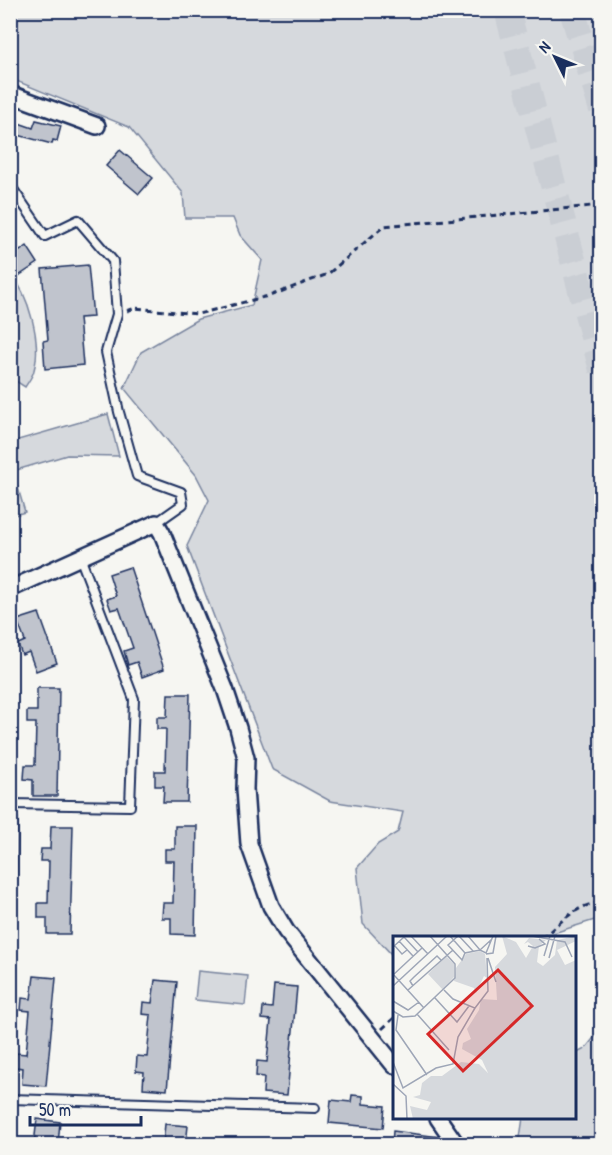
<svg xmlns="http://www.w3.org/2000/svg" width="612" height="1155" font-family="'Patrick Hand',sans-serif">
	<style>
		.green { fill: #d6d9dd; stroke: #78849e; stroke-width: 1.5 }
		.building { fill: #c0c4cd; stroke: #1b2f5e; stroke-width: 1.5 }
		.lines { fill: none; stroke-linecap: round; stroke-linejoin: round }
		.trunk-tunnel { stroke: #caced4; stroke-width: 26; stroke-dasharray: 26 13; stroke-linecap: butt }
		.service-casing { stroke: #1b2f5e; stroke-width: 12 }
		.minor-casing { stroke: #1b2f5e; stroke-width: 20 }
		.path { stroke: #1b2f5e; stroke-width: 3; stroke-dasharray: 6 4.5; stroke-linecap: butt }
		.service { stroke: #f6f6f2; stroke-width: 8 }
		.minor { stroke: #f6f6f2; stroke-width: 15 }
		.inset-road { fill: none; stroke: #9ea6b7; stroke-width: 1.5 }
		.view { fill: #d62828; fill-opacity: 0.15; stroke: #d62828; stroke-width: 3 }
		.inset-edge { fill: none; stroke: #1b2f5e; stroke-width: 3 }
	</style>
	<rect width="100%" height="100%" fill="#f6f6f2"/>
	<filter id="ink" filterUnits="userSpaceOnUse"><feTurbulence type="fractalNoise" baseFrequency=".0167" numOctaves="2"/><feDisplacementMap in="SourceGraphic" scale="12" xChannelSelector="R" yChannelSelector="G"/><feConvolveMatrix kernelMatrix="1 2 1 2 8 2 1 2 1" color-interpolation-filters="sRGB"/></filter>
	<g filter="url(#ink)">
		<g class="green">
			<polygon points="10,11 601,11 601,918 541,937 394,938 394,957 363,924 357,868 378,844 398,832 403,812 330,801 272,769 187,546 209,500 196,475 124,388 141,352 198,319 252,305 262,260 240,235 233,218 185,218 183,193 129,127 14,80 10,74"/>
			<path d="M10,272C29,295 42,342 34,370C33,376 28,382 25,387L11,378Z"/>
			<polygon points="108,414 119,456 67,455 13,471 25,512 11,516 11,442"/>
			<polygon points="11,818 18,818 16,934 10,934"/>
			<polygon points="198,971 248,976 245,1005 195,1000"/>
			<polygon points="601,1029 601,1144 519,1144 523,1118 574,1118 575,1054 585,1049"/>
		</g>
		<g class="building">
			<polygon points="10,120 33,128 36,120 61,126 57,141 53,140 52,144 10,133"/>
			<polygon points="120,150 153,178 139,194 106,166"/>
			<polygon points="10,237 20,251 27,246 38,263 17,277 10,267"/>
			<polygon points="88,265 93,317 79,318 83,365 45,369 43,341 48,340 42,269"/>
			<polygon points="130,567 164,669 142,677 137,662 128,665 124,651 133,648 119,608 111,610 107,599 116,596 109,574"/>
			<polygon points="39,613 57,663 36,671 29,652 22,655 18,644 25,641 17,620"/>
			<polygon points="37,688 59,688 57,796 33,796 33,780 24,779 25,765 35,765 36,723 27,723 27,711 37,711"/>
			<polygon points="168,694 190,694 187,802 163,802 164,786 155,786 155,771 165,771 166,729 157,729 157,717 167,717"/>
			<polygon points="51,826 73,826 70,934 47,934 47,918 38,918 38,903 48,903 49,861 40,861 41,849 50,849"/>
			<polygon points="175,826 197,826 195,935 171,934 171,918 162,918 163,903 173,903 174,861 165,861 165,849 175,849"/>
			<polygon points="34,976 56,978 46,1086 22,1084 23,1068 15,1067 16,1053 26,1054 30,1011 21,1010 22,998 31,999"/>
			<polygon points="155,980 177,982 167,1090 143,1088 144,1072 136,1071 137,1056 147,1057 151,1015 142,1014 143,1002 152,1003"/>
			<polygon points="274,985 297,987 287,1095 263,1093 264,1077 256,1076 257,1061 267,1062 271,1020 262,1019 263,1007 272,1008"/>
			<polygon points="352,1095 363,1096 363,1104 385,1106 383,1128 329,1123 331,1100 351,1102"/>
			<polygon points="37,1119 60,1122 58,1144 34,1144"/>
			<polygon points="165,1124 188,1126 186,1144 163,1144"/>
			<polygon points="393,1131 439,1137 439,1144 392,1144"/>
		</g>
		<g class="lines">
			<g class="trunk-tunnel">
				<polyline points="507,10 602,370"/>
				<polyline points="572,10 602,110"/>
			</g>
			<g class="service-casing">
				<g id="service">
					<polyline points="10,185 45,236 78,220 113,261 117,314 106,352 119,412 137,476 181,492 183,504 156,523"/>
					<polyline points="10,804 130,806 134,699 80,557"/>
					<polyline points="10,1099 315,1108"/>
				</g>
			</g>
			<g class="minor-casing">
				<g id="minor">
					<polyline points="10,94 97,126"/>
					<polyline points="10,589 156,523 162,533 225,689 238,728 246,758 245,789 249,844 271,906 286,931 394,1065"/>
					<polyline points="438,1118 456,1144"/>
				</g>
			</g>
			<g class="path">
				<polyline points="127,311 135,308 198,314 272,295 328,274 384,226 602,205"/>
				<path d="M542,938C559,924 579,902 602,903"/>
				<polyline points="382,1029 394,1018"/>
			</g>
			<use href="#service" class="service"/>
			<use href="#minor" class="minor"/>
		</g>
	</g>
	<g transform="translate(393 936)">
		<rect width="183" height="183" fill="#f6f6f2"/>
		<path d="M109,0L123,6L133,22L140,10L135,6L131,8L136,2L153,4L146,10L144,26L150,30L162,19L164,4L183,0V5L164,14L172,29L183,24V183H20L17,170L34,174L38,166L20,161L27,159L29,147L38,140H49L68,126L86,128L95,137L89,124L69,113L70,107L78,103L74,93L86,74L88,63L104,64L102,31L114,18ZM87,15L92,18L94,42L91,40L83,57L81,52L61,45L63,32L73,18ZM53,20L61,28V41L50,54L35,38Z" fill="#d6d9dd"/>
		<path class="inset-road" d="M18,0L35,18M57,0L72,17M65,0L55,9L69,24L72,17L87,14L93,17L100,0M66,0L80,15M75,0L87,14L99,3M139,0L172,6L179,21M6,5L20,20M1,9L9,18L14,14M135,10L142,12L152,8L146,3M0,11L11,1L25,16M93,18L100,17L103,0M151,20L157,0M95,22L103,46M156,22L162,0M0,38L31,72M0,39L29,12M0,50L54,0M20,50L17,45L21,41L44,20L48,24M15,54L60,14M42,62L64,86L76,70M0,65L15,74L26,66M82,72L95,55L94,22M0,75L10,81L22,80L62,42V28L37,0M24,78L56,114M5,79L3,94L34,139M0,126L10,152L43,132L60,128L65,101L82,72L60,63L51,54M0,148L13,160L14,183"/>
		<path class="view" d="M105,34L139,70L70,135L35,98Z"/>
		<rect width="183" height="183" class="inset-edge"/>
	</g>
	<rect width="612" height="1155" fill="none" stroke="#f6f6f2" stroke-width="36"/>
	<rect x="18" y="18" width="576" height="1119" fill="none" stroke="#1b2f5e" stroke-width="2" filter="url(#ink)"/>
	<g transform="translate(555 57) rotate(313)" stroke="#f6f6f2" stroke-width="4.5" paint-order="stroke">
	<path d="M0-4.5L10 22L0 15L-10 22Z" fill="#1b2f5e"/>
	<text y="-9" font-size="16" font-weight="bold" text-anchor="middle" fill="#1b2f5e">N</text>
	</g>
	<path d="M30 1116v9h111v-9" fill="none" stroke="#1b2f5e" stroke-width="3"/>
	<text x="39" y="1116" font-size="18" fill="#1b2f5e" stroke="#f6f6f2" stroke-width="4.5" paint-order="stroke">50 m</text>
</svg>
